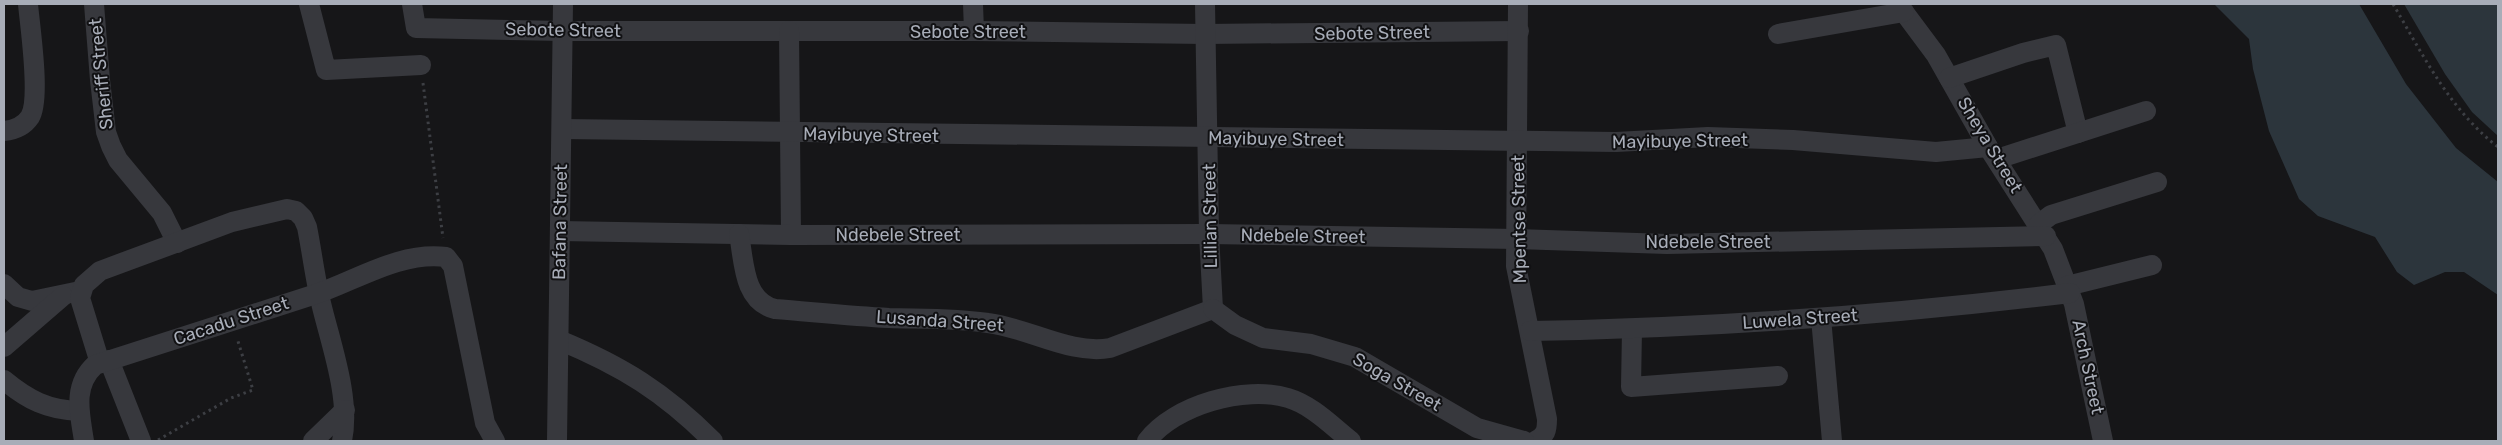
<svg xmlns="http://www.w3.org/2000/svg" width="2502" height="445" font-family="Rubik,sans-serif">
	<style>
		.water { fill: #2c353c }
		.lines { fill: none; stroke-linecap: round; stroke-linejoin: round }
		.path { stroke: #3d3f44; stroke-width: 3; stroke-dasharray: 2.5 4; stroke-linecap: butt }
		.minor { stroke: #37383d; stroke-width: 20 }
		.labels { text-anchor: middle; stroke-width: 4; stroke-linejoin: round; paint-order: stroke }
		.street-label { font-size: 18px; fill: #a8adb8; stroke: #111113 }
	</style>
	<rect width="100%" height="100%" fill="#161618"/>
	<g class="water">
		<polygon points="2214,4 2359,4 2406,84 2456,148 2498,182 2498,295 2464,272 2445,272 2414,285 2397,272 2375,237 2318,216 2299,199 2269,131 2253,69 2249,39"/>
		<polygon points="2404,4 2498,4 2498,136 2472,112 2445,74"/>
	</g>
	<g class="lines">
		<g class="path">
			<path d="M2393,4C2423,55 2450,110 2498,147"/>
			<polyline points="423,83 443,238"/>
			<polyline points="158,440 231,398 253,390 237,338"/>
		</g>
		<g class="minor">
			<polyline points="94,4 100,80 106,132 111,146 118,160 162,213 177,243"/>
			<polyline points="309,4 326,70 421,65"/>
			<polyline points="412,4 416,28 563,31 974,31 1205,34 1519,31"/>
			<polyline points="973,4 974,31"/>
			<polyline points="1205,4 1209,234 1213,309"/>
			<path d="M1518,4L1516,266L1547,419C1547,430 1546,436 1535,441"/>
			<polyline points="1898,4 1936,55 1988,147 2053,249 2074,304 2103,441"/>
			<polyline points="789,31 791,235"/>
			<polyline points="1778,34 1904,12"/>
			<polyline points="1949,78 2023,53 2056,45 2078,133"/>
			<polyline points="562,129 1616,142 1708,137 1793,140 1936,152 1988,147"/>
			<path d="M4,131C15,130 24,126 30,117C41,99 30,27 28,4"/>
			<polyline points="1997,159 2146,111"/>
			<polyline points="2039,224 2051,215 2157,182"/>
			<polyline points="560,231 791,235 1209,234 1517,239 1667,244 2046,236"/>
			<path d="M739,234C744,261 743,301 775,309C813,312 851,316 889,318C922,319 955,318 988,323C1029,328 1070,355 1110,348L1213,309"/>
			<polyline points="4,284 18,297 32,301 80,291"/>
			<polyline points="2067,286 2152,265"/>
			<polyline points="1213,309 1235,325 1263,338 1311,344 1355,357 1477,428 1524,441"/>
			<polyline points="1821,318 1832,441"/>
			<polyline points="1632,329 1631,387 1778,376"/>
			<path d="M1530,331C1710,328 1890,315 2070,293"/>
			<path d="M559,340C622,366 664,392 713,441"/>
			<polyline points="4,347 63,296"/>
			<polyline points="109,360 141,441"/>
			<path d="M100,363L80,298L84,285L100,271L232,222L287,209L296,211L303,218L307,227C312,252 315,278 321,303C331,345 351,399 342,441"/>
			<path d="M4,380C28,400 48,410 79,411"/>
			<path d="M84,441C80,414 72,386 95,365C169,341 242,318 316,294C357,280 401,251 446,257L453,266L485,423L495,441"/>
			<polyline points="313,441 345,410"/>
			<polyline points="557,441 563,4"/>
			<path d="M1147,441C1174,405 1245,385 1288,398C1312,405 1332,426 1351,441"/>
		</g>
	</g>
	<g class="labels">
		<g class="street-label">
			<text transform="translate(563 30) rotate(1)" y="6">Sebote Street</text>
			<text x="968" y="38">Sebote Street</text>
			<text transform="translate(1372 33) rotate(-1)" y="6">Sebote Street</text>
			<text transform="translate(101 74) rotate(-96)" y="6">Sheriff Street</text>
			<text transform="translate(871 135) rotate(1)" y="6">Mayibuye Street</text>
			<text transform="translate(1276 139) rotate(1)" y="6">Mayibuye Street</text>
			<text transform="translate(1680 141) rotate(-1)" y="6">Mayibuye Street</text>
			<text transform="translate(1990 145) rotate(59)" y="6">Sheya Street</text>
			<text transform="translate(1210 216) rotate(-91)" y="6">Lillian Street</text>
			<text transform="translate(1519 219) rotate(-91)" y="6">Mpentse Street</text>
			<text transform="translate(560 222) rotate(-89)" y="6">Bafana Street</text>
			<text x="898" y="241">Ndebele Street</text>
			<text transform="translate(1303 236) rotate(1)" y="6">Ndebele Street</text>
			<text x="1708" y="248">Ndebele Street</text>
			<text transform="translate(1800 319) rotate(-4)" y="6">Luwela Street</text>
			<text transform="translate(231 321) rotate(-18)" y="6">Cacadu Street</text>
			<text transform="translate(940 321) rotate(4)" y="6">Lusanda Street</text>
			<text transform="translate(2088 367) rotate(78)" y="6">Arch Street</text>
			<text transform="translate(1397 382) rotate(30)" y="6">Soga Street</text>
		</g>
	</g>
	<rect width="2502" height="445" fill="none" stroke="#a8adb8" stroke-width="10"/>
</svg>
